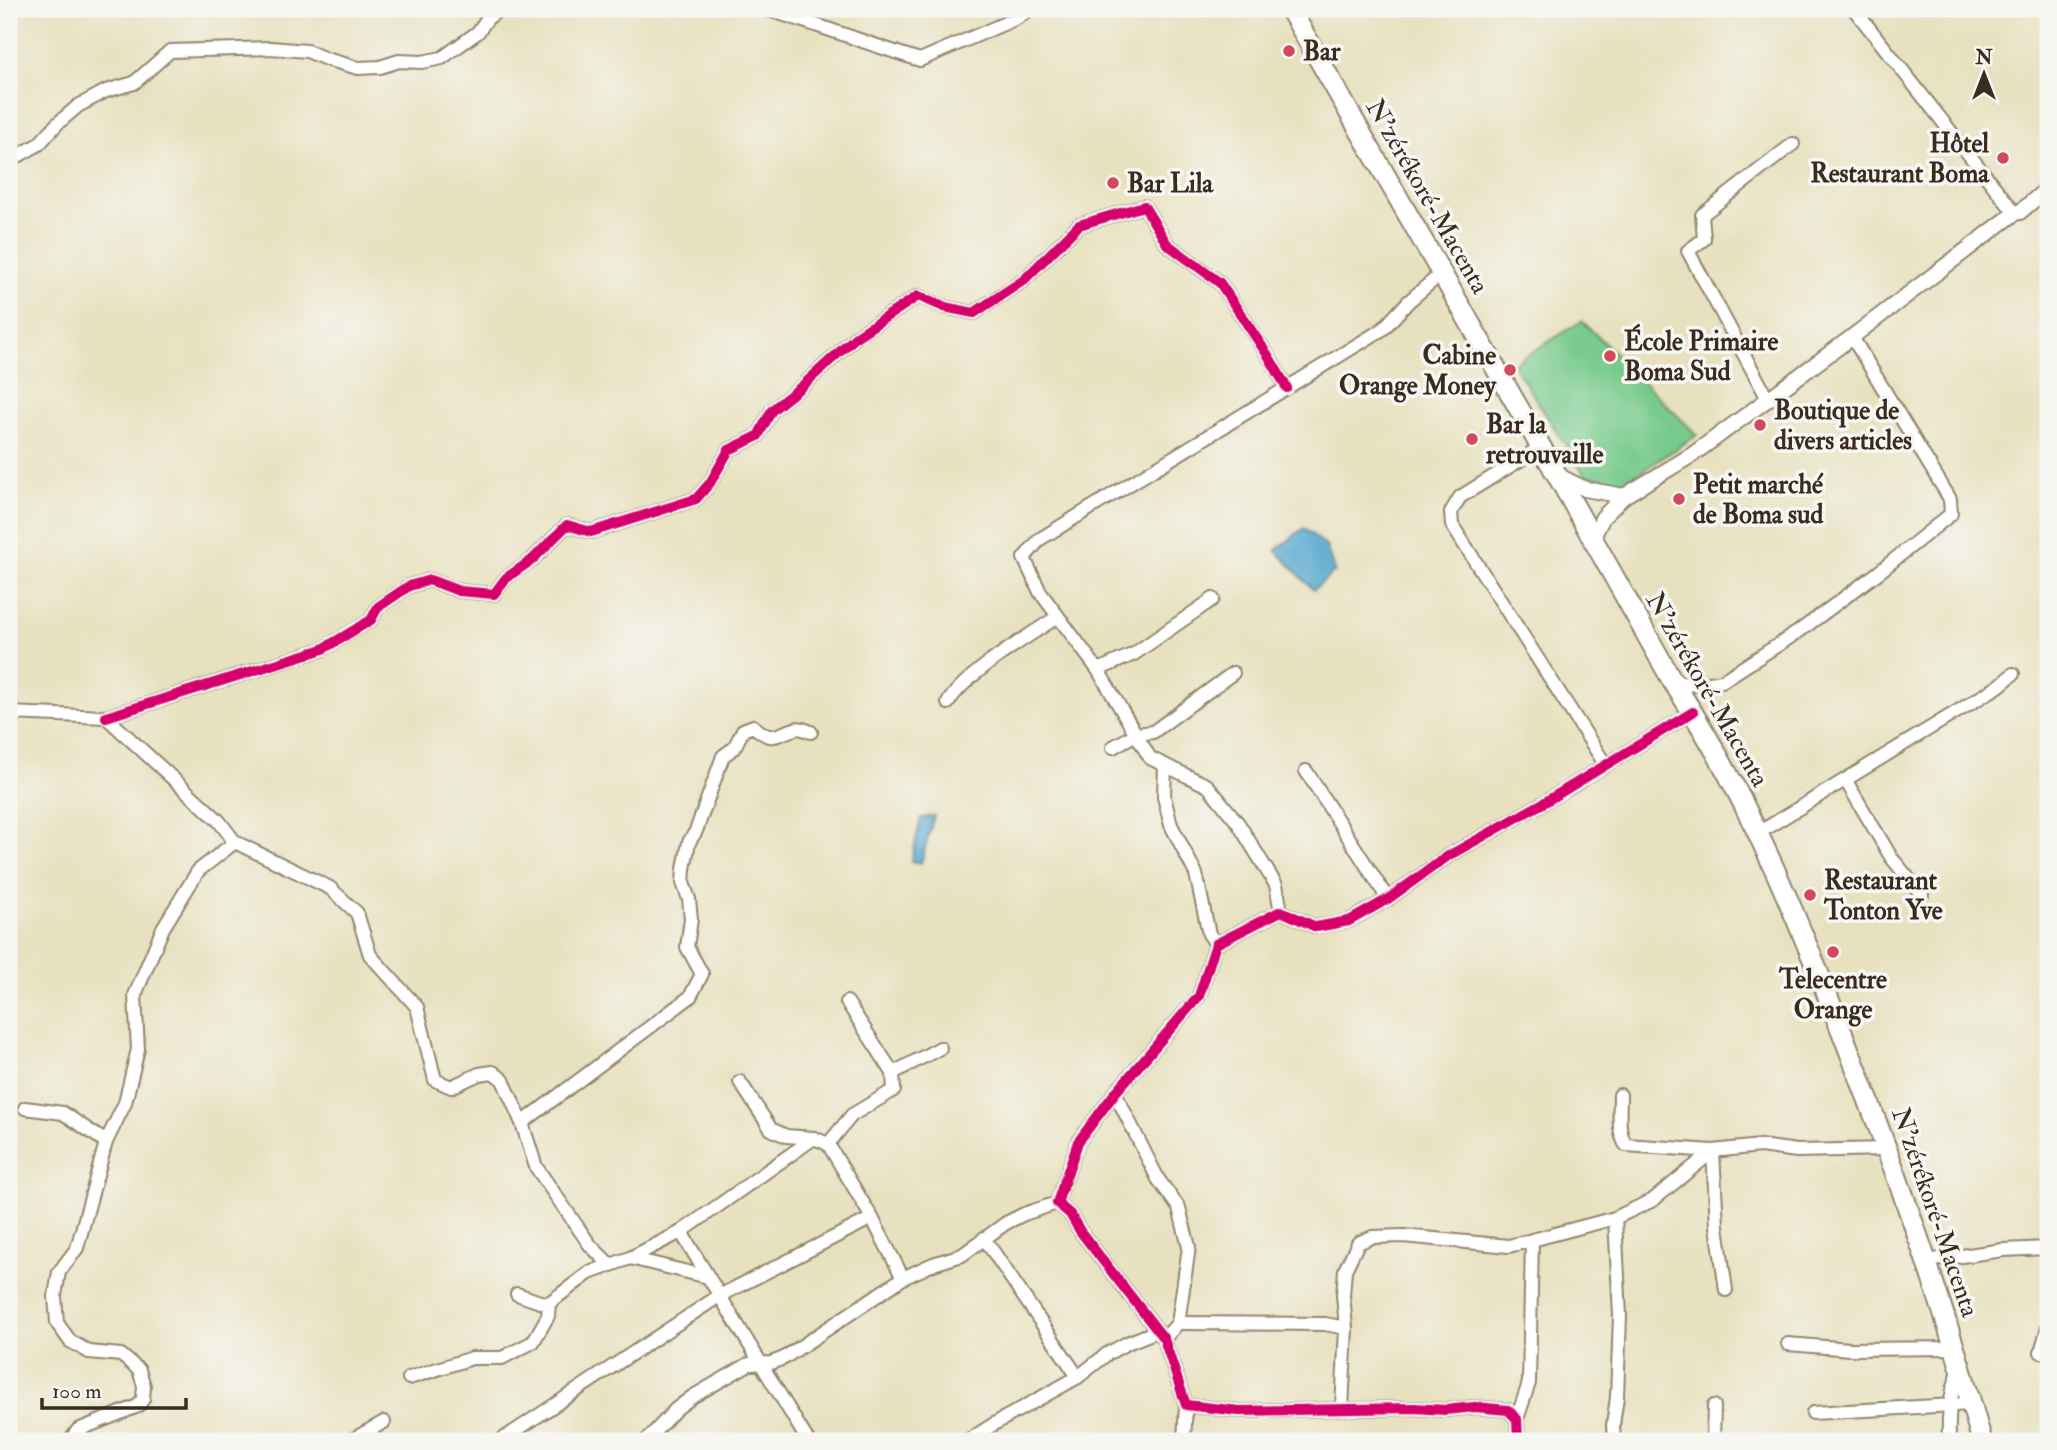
<svg xmlns="http://www.w3.org/2000/svg" width="2057" height="1450" font-family="'IM FELL Double Pica',serif">
	<style>
		.green { fill: #78ca8c; stroke: #5a7a55; stroke-width: 2 }
		.water { fill: #52a6ce; stroke: #466876; stroke-width: 2 }
		.lines { fill: none; stroke-linecap: round; stroke-linejoin: round }
		.minor-casing { stroke: #92866e; stroke-width: 16 }
		.tertiary-casing { stroke: #92866e; stroke-width: 18 }
		.trunk-casing { stroke: #92866e; stroke-width: 23 }
		.minor { stroke: #fff; stroke-width: 12 }
		.tertiary { stroke: #fff; stroke-width: 14 }
		.trunk { stroke: #fff; stroke-width: 19 }
		.cycleway-casing { stroke: #f6f6f2; stroke-width: 15 }
		.cycleway { stroke: #d6006c; stroke-width: 10 }
		.poi-dot { fill: #d1495b; stroke: #f6f6f2; stroke-width: 2.5 }
		.labels { text-anchor: middle; stroke-width: 7; stroke-linejoin: round; paint-order: stroke }
		.poi-label { font-size: 26px; font-weight: bold; fill: #3b2a1e; stroke: #f6f6f2; text-anchor: start }
		.street-label { font-size: 26px; fill: #3b2a1e; stroke: #f6f6f2 }
	</style>
	<rect width="100%" height="100%" fill="#f6f6f2"/>
	<filter id="ink" filterUnits="userSpaceOnUse"><feTurbulence type="fractalNoise" baseFrequency=".0143" numOctaves="2"/><feDisplacementMap in="SourceGraphic" scale="14" xChannelSelector="R" yChannelSelector="G"/><feConvolveMatrix kernelMatrix="1 2 1 2 8 2 1 2 1" color-interpolation-filters="sRGB"/></filter>
	<filter id="wash" filterUnits="userSpaceOnUse"><feTurbulence type="fractalNoise" baseFrequency=".00686" numOctaves="4" result="noise"/><feDisplacementMap in="SourceGraphic" scale="28" xChannelSelector="R" yChannelSelector="G"/><feGaussianBlur stdDeviation="1.57" result="paint"/><feColorMatrix in="noise" values="0 0 0 0 0 0 0 0 0 0 0 0 0 0 0 0 0 1.4 0 .05"/><feComposite in="paint" operator="in"/></filter>
	<g filter="url(#wash)">
		<rect width="100%" height="100%" fill="#e8e1bf"/>
		<polygon class="green" points="1582,321 1697,435 1622,484 1585,475 1513,364"/>
		<g class="water">
			<polygon points="1304,528 1326,546 1335,572 1313,590 1276,550"/>
			<polygon points="934,816 921,863 911,861 921,818"/>
		</g>
	</g>
	<g filter="url(#ink)">
		<g class="lines">
			<g class="minor-casing">
				<g id="minor">
					<path d="M765,9C817,24 868,44 920,60L1017,18L1030,9"/>
					<polyline points="1854,9 2015,213"/>
					<polyline points="9,155 18,156 39,144 57,124 78,106 106,91 134,83 170,51 271,48 307,51 326,59 358,68 380,67 399,61 422,62 442,58 478,32 487,19 499,9"/>
					<polyline points="1768,399 1688,251 1704,239 1702,215 1793,144"/>
					<polyline points="1541,447 1460,497 1451,512 1452,525 1605,764"/>
					<polyline points="1098,670 1134,654 1213,599"/>
					<polyline points="1673,682 1698,685 1722,681 1798,632 1879,572 1951,514 1950,499 1852,337"/>
					<path d="M948,703C963,675 1029,636 1057,617"/>
					<polyline points="9,713 106,717 219,821 235,842 330,888 357,913 370,955 417,1007 435,1080 451,1087 479,1074 493,1072 503,1080 522,1123 536,1167 590,1245 610,1265"/>
					<polyline points="106,717 323,649 371,620 378,607 409,586 430,580 459,591 494,594 506,578 532,560 567,525 591,532 696,499 710,483 729,450 758,436 772,410 801,387 857,336 918,296 944,307 974,313 1024,280 1079,225 1144,206 1167,244 1220,283 1269,357 1287,388"/>
					<polyline points="1113,747 1136,734 1153,732 1233,673"/>
					<polyline points="1165,765 1164,797 1171,825 1196,874 1209,934 1216,944"/>
					<polyline points="1306,771 1388,899"/>
					<polyline points="1846,781 1891,857 1922,895"/>
					<polyline points="1758,833 1999,686 2013,674"/>
					<polyline points="1281,911 1276,885 1238,823 1208,786 1150,758 1098,670 1040,592 1024,558 1040,539 1383,329 1409,301 1442,273"/>
					<polyline points="847,1002 893,1073"/>
					<polyline points="740,1082 771,1129 786,1136 814,1138 828,1144 872,1218 903,1278"/>
					<polyline points="1115,1093 1158,1179 1179,1208 1189,1247 1178,1323 1164,1339"/>
					<path d="M1620,1095C1620,1111 1617,1132 1626,1145L1713,1151"/>
					<polyline points="25,1108 63,1113 106,1142"/>
					<path d="M522,1123L690,997L702,974L687,947L691,919L689,899L683,883L684,869L689,842L696,831L723,756L734,748L743,730L753,726C773,743 774,735 795,729C799,727 806,730 811,732"/>
					<polyline points="828,1144 852,1115 894,1090 893,1073 940,1048"/>
					<polyline points="681,1232 808,1441"/>
					<polyline points="984,1238 1078,1377"/>
					<polyline points="630,1258 708,1277"/>
					<polyline points="1927,1261 2003,1250 2048,1248"/>
					<polyline points="1726,1290 1717,1226 1713,1151 1760,1146 1797,1151 1887,1149"/>
					<polyline points="517,1294 540,1302 549,1303 589,1273 630,1258 681,1232 814,1138"/>
					<polyline points="1178,1323 1325,1324 1346,1328"/>
					<polyline points="1788,1344 1850,1349 1956,1348"/>
					<polyline points="2041,1352 2048,1327"/>
					<polyline points="409,1378 472,1358 502,1358 533,1342 548,1316 549,1303"/>
					<polyline points="1342,1409 1346,1328 1343,1295 1345,1270 1358,1243 1372,1237 1403,1236 1509,1246 1532,1240 1615,1218 1653,1200 1713,1151"/>
					<polyline points="1813,1413 1971,1404"/>
					<polyline points="1517,1419 1529,1383 1532,1240"/>
					<polyline points="70,1441 78,1430 138,1406 143,1399 144,1386 139,1370 121,1355 89,1352 70,1341 57,1323 55,1296 59,1272 77,1248 106,1142 125,1103 138,1049 135,995 163,928 198,871 235,842"/>
					<polyline points="350,1441 384,1422"/>
					<polyline points="500,1441 719,1296 872,1218"/>
					<polyline points="646,1441 676,1409 692,1397 749,1364 771,1363 784,1358 903,1278 933,1264 962,1255 1006,1223 1024,1214 1057,1203"/>
					<polyline points="967,1441 994,1424 1078,1377 1107,1354 1127,1343 1157,1331"/>
					<polyline points="1184,1441 1186,1405"/>
					<polyline points="1518,1441 1517,1419 1508,1410 1475,1407 1445,1410 1414,1408 1239,1411 1186,1405 1164,1339 1080,1231 1070,1214 1057,1203 1078,1142 1115,1093 1199,996 1216,944 1281,911 1316,927 1349,921 1388,899 1448,856 1545,802 1693,712"/>
					<polyline points="1614,1441 1613,1425 1617,1397 1620,1316 1615,1218"/>
					<polyline points="1713,1441 1714,1406"/>
					<path d="M1949,1441C1948,1413 1950,1392 1961,1367"/>
				</g>
			</g>
			<g class="tertiary-casing">
				<g id="tertiary">
					<polyline points="1557,475 1585,489 1624,496"/>
					<polyline points="1592,539 1603,517 1624,496 1692,455 1852,337 2015,213 2020,212 2048,188"/>
				</g>
			</g>
			<g class="trunk-casing">
				<path id="trunk" d="M1290,9L1557,475L1673,682C1747,793 1797,917 1845,1040C1897,1172 1944,1305 1982,1441"/>
			</g>
			<use href="#minor" class="minor"/>
			<use href="#tertiary" class="tertiary"/>
			<use href="#trunk" class="trunk"/>
			<g class="cycleway-casing">
				<g id="cycleway">
					<polyline points="106,717 323,649 371,620 378,607 409,586 430,580 459,591 494,594 506,578 532,560 567,525 591,532 696,499 710,483 729,450 758,436 772,410 801,387 857,336 918,296 944,307 974,313 1024,280 1079,225 1144,206 1167,244 1220,283 1269,357 1287,388"/>
					<polyline points="1518,1441 1517,1419 1508,1410 1475,1407 1445,1410 1414,1408 1239,1411 1186,1405 1164,1339 1080,1231 1070,1214 1057,1203 1078,1142 1115,1093 1199,996 1216,944 1281,911 1316,927 1349,921 1388,899 1448,856 1545,802 1693,712"/>
				</g>
			</g>
			<use href="#cycleway" class="cycleway"/>
		</g>
	</g>
	<g class="poi-dot">
		<circle cx="1289" cy="51" r="7"/>
		<circle cx="2003" cy="158" r="7"/>
		<circle cx="1113" cy="183" r="7"/>
		<circle cx="1610" cy="356" r="7"/>
		<circle cx="1510" cy="370" r="7"/>
		<circle cx="1760" cy="425" r="7"/>
		<circle cx="1472" cy="439" r="7"/>
		<circle cx="1679" cy="499" r="7"/>
		<circle cx="1810" cy="895" r="7"/>
		<circle cx="1833" cy="952" r="7"/>
	</g>
	<g class="labels">
		<g class="poi-label">
			<text x="1303" y="60">Bar</text>
			<text x="1989" y="152" text-anchor="end">Hôtel<tspan x="1989" dy="30">Restaurant Boma</tspan></text>
			<text x="1127" y="192">Bar Lila</text>
			<text x="1624" y="350">École Primaire<tspan x="1624" dy="30">Boma Sud</tspan></text>
			<text x="1496" y="364" text-anchor="end">Cabine<tspan x="1496" dy="30">Orange Money</tspan></text>
			<text x="1774" y="419">Boutique de<tspan x="1774" dy="30">divers articles</tspan></text>
			<text x="1486" y="433">Bar la<tspan x="1486" dy="30">retrouvaille</tspan></text>
			<text x="1693" y="493">Petit marché<tspan x="1693" dy="30">de Boma sud</tspan></text>
			<text x="1824" y="889">Restaurant<tspan x="1824" dy="30">Tonton Yve</tspan></text>
			<text x="1833" y="988" text-anchor="middle">Telecentre<tspan x="1833" dy="30">Orange</tspan></text>
		</g>
		<g class="street-label">
			<text transform="translate(1428 196) rotate(60)" y="9">N'zérékoré-Macenta</text>
			<text transform="translate(1708 689) rotate(60)" y="9">N'zérékoré-Macenta</text>
			<text transform="translate(1936 1212) rotate(71)" y="9">N'zérékoré-Macenta</text>
		</g>
	</g>
	<rect width="2057" height="1450" fill="none" stroke="#f6f6f2" stroke-width="35"/>
	<g transform="translate(1984 74)" stroke="#f6f6f2" stroke-width="5" paint-order="stroke">
	<path d="M0-5L12 26L0 18L-12 26Z" fill="#3b2a1e"/>
	<text y="-10" font-size="19" font-weight="bold" text-anchor="middle" fill="#3b2a1e">N</text>
	</g>
	<path d="M42 1398v10h144v-10" fill="none" stroke="#3b2a1e" stroke-width="3.5"/>
	<text x="52" y="1398" font-size="21" fill="#3b2a1e" stroke="#f6f6f2" stroke-width="5" paint-order="stroke">100 m</text>
</svg>
